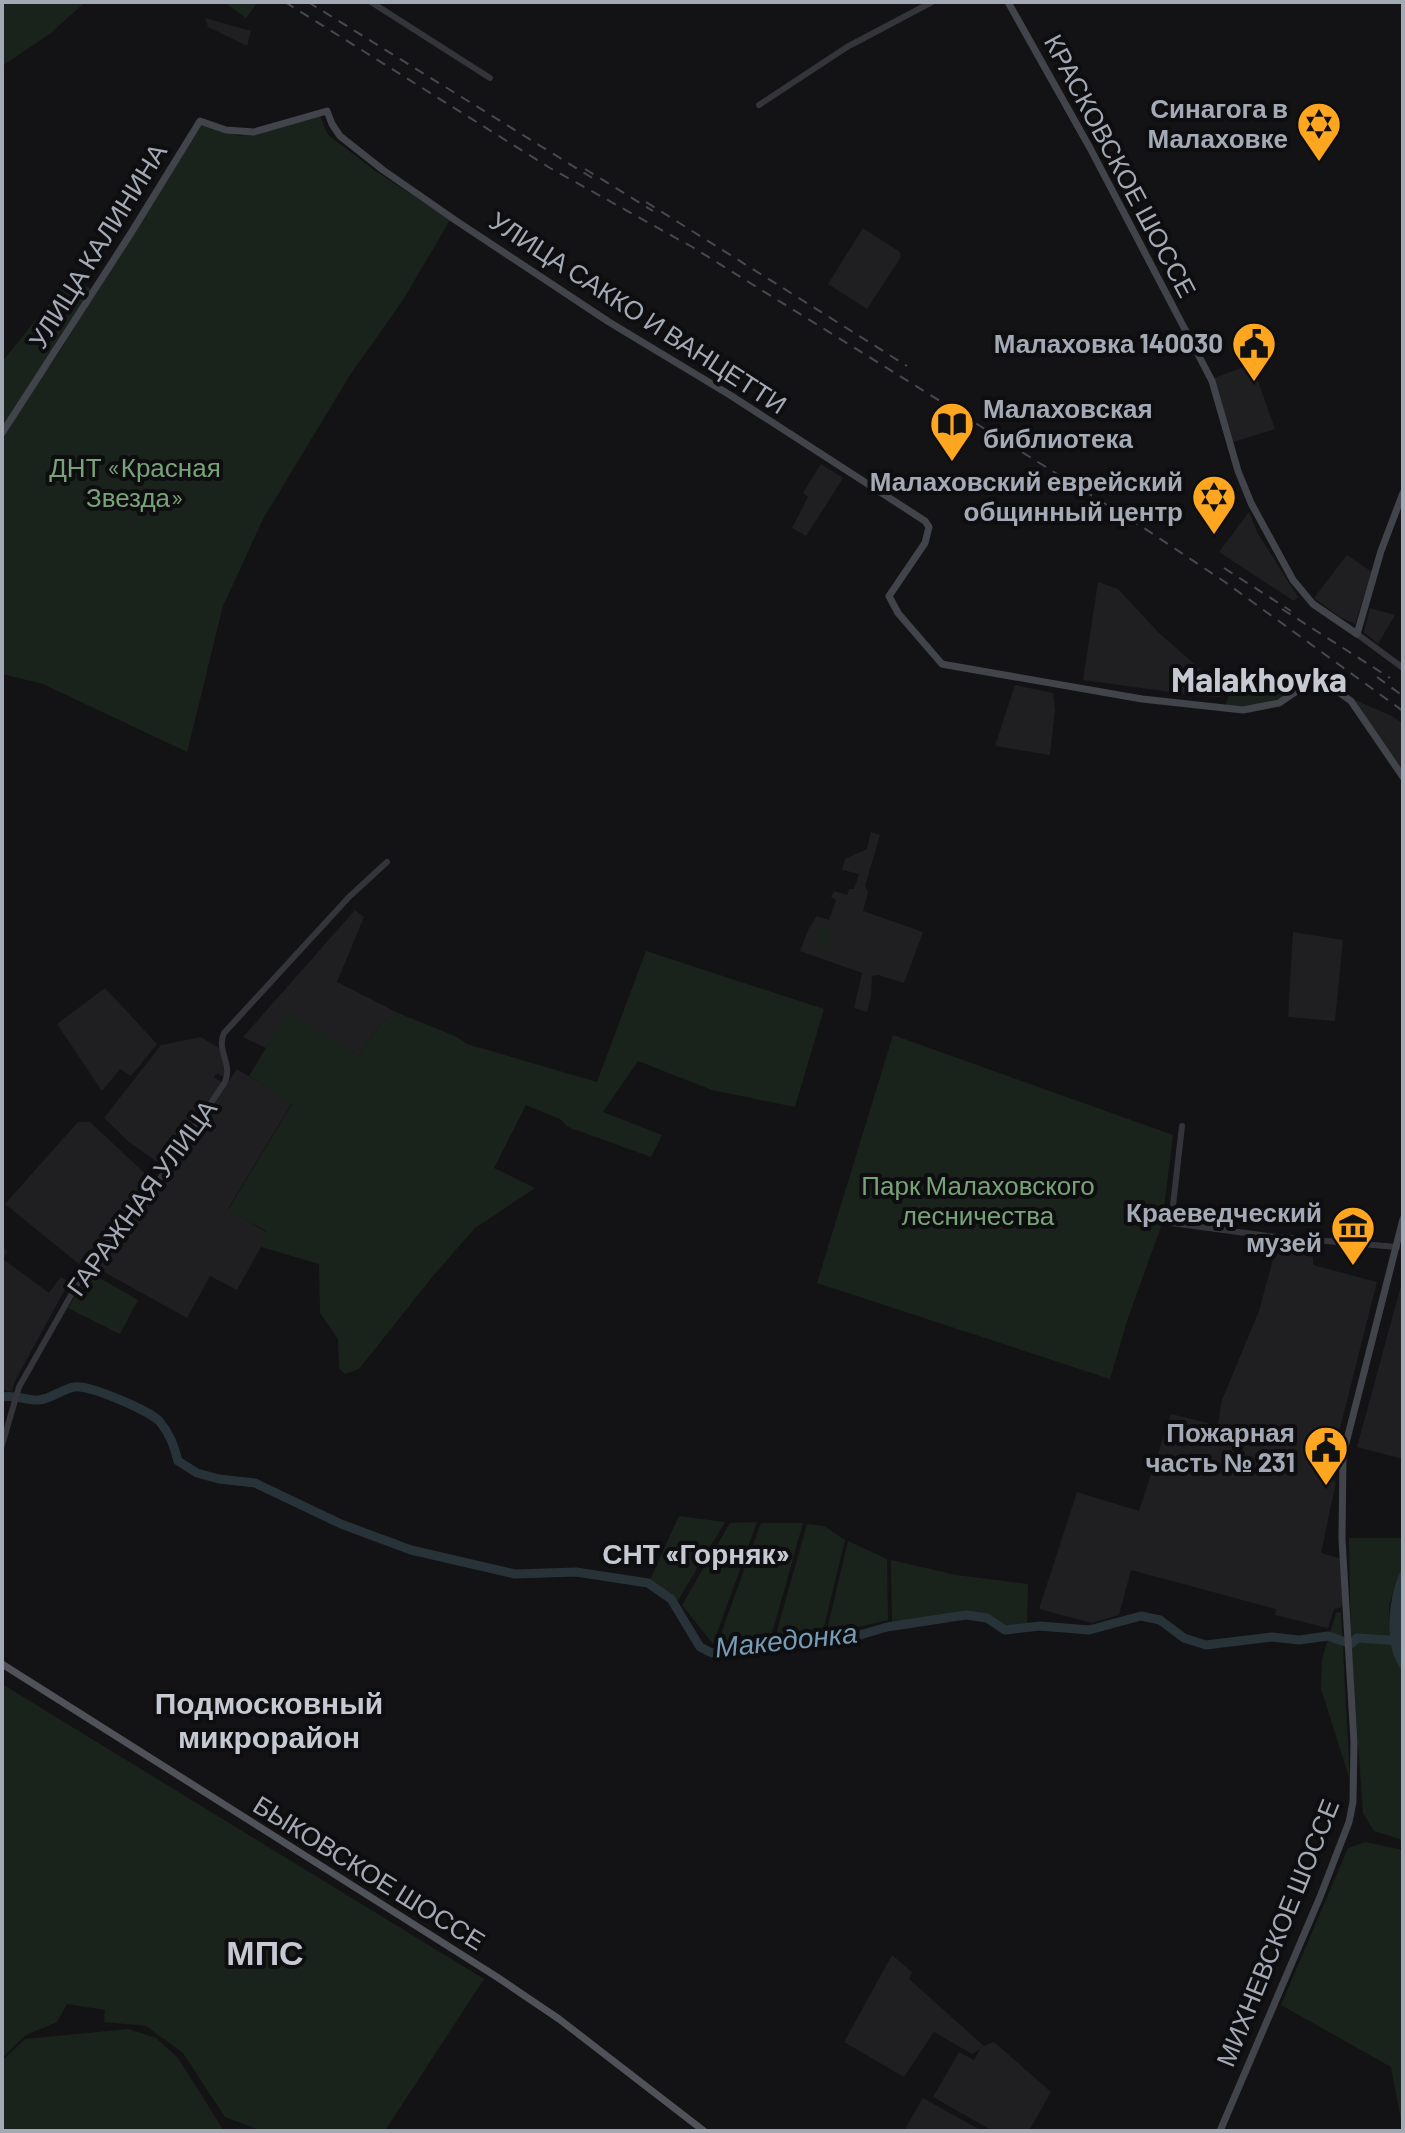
<svg xmlns="http://www.w3.org/2000/svg" width="1405" height="2133" font-family="Barlow,sans-serif">
	<style>
		.built { fill: #1f1f22 }
		.green { fill: #1a231b }
		.water { fill: #283339 }
		.lines { fill: none; stroke-linecap: round; stroke-linejoin: round }
		.river { stroke: #283339; stroke-width: 9 }
		.tertiary { stroke: #33353a; stroke-width: 6 }
		.secondary { stroke: #41444a; stroke-width: 7 }
		.primary { stroke: #4f5259; stroke-width: 7 }
		.rail { stroke: #46494f; stroke-width: 2; stroke-dasharray: 10 8; stroke-linecap: butt }
		.labels { text-anchor: middle; stroke-width: 8; stroke-linejoin: round; paint-order: stroke }
		.poi-label { font-size: 26px; font-weight: bold; fill: #a3aab6; stroke: #0e0e10; text-anchor: end }
		.street-label { font-size: 26px; fill: #a3aab6; stroke: #0e0e10 }
		.park-label { font-size: 26px; fill: #78a378; stroke: #0e0e10 }
		.neighbourhood-label { font-size: 28px; font-weight: bold; fill: #c4c9d2; stroke: #0e0e10 }
		.water-label { font-size: 28px; font-style: italic; fill: #769cb5; stroke: #0e0e10 }
		.quarter-label { font-size: 30px; font-weight: bold; fill: #c4c9d2; stroke: #0e0e10 }
		.district-label { font-size: 34px; font-weight: bold; fill: #c4c9d2; stroke: #0e0e10 }
	</style>
	<rect width="100%" height="100%" fill="#131315"/>
	<g class="built">
		<polygon points="205,18 251,31 247,46 208,27"/>
		<polygon points="863,228 900,252 901,257 867,309 828,284"/>
		<polygon points="1252,364 1275,429 1233,442 1214,378"/>
		<polygon points="821,464 843,478 806,536 792,528 808,497 803,493"/>
		<polygon points="1249,512 1257,532 1298,597 1294,601 1219,552"/>
		<polygon points="1347,555 1372,572 1355,624 1340,617 1314,598"/>
		<polygon points="1098,582 1118,589 1159,633 1224,690 1220,697 1200,696 1083,680"/>
		<polygon points="1370,608 1395,615 1378,644 1364,632"/>
		<polygon points="1015,685 1053,693 1055,710 1050,755 995,746"/>
		<polygon points="1355,700 1392,716 1403,724 1403,774"/>
		<polygon points="871,832 880,835 865,886 868,892 863,911 923,932 904,983 878,975 872,976 871,997 867,1012 854,1008 862,973 800,951 809,928 817,916 829,920 836,900 831,897 834,891 847,895 849,889 854,889 859,874 842,870 845,859 867,849"/>
		<polygon points="355,910 364,917 337,982 398,1013 382,1022 359,1055 287,1014 266,1048 243,1037"/>
		<polygon points="1293,932 1343,940 1335,1021 1288,1017"/>
		<polygon points="105,988 157,1044 131,1076 120,1069 102,1091 57,1024"/>
		<polygon points="201,1037 222,1050 225,1078 217,1073 214,1077 223,1083 175,1153 163,1166 129,1142 104,1118 161,1045"/>
		<polygon points="237,1069 292,1103 228,1209 266,1232 261,1247 237,1290 210,1276 187,1318 95,1267 122,1228 170,1171"/>
		<polygon points="78,1122 90,1122 153,1181 79,1264 5,1204"/>
		<polygon points="2,1244 7,1252 3,1259 49,1293 61,1277 69,1282 16,1379 11,1392 2,1389"/>
		<polygon points="1276,1248 1313,1257 1313,1265 1377,1282 1329,1472 1325,1473 1336,1482 1321,1553 1342,1559 1343,1607 1334,1609 1328,1628 1275,1615 1276,1609 1131,1570 1119,1615 1092,1623 1039,1609 1077,1492 1139,1511 1171,1414 1208,1423 1217,1429 1222,1400 1259,1311"/>
		<polygon points="1403,1278 1403,1459 1357,1447"/>
		<polygon points="892,1955 912,1972 909,1979 984,2046 994,2042 1051,2092 1029,2131 993,2131 933,2097 959,2052 974,2060 980,2049 972,2054 934,2032 904,2077 844,2042"/>
		<polygon points="923,2098 982,2131 904,2131"/>
	</g>
	<g class="green">
		<polygon points="2,2 85,2 51,33 2,66"/>
		<polygon points="224,2 258,2 246,18"/>
		<polygon points="320,116 328,135 377,172 450,220 403,300 350,375 263,519 223,606 187,752 43,684 2,674 2,362 72,275 92,290 49,368 202,125 240,136"/>
		<polygon points="1169,669 1188,673 1186,686 1166,682"/>
		<path d="M1258,672L1286,695C1266,705 1247,708 1225,706L1230,691L1244,692L1240,682Z"/>
		<polygon points="819,926 832,930 833,932 825,951 812,946"/>
		<polygon points="646,951 824,1009 795,1107 712,1090 638,1061 603,1112 662,1135 651,1157 568,1127 560,1119 526,1105 494,1168 535,1188 475,1228 433,1276 359,1369 345,1374 339,1369 338,1339 320,1313 319,1264 261,1247 266,1231 228,1210 292,1104 249,1076 287,1013 359,1055 382,1022 398,1013 457,1037 467,1044 597,1082"/>
		<polygon points="893,1035 1173,1135 1162,1224 1128,1318 1110,1379 817,1283"/>
		<polygon points="89,1272 138,1300 120,1334 68,1308"/>
		<polygon points="679,1516 725,1522 677,1602 649,1582"/>
		<polygon points="757,1522 717,1633 713,1644 682,1605 730,1523"/>
		<polygon points="761,1523 803,1523 771,1637 718,1642"/>
		<polygon points="807,1524 824,1526 845,1540 822,1635 775,1638"/>
		<polygon points="1403,1535 1403,1567 1389,1604 1390,1641 1403,1671 1403,1840 1374,1831 1363,1813 1351,1644 1349,1538 1400,1538"/>
		<polygon points="848,1541 887,1559 888,1620 826,1634"/>
		<polygon points="891,1560 956,1575 1028,1584 1027,1625 1005,1628 987,1617 966,1613 892,1622"/>
		<polygon points="1341,1612 1350,1780 1321,1689 1322,1659 1336,1613"/>
		<polygon points="2,1684 484,1979 386,2129 263,2131 225,2117 183,2053 146,2026 104,2022 105,2010 67,2004 57,2022 26,2035 2,2058"/>
		<polygon points="1365,1842 1403,1850 1403,2131 1391,2067 1281,2005 1348,1848"/>
		<polygon points="128,2029 156,2038 178,2058 224,2131 2,2131 2,2061 25,2039"/>
	</g>
	<path class="water" d="M1403,1567V1671C1382,1649 1388,1592 1403,1567Z"/>
	<g class="lines">
		<path class="river" d="M2,1397C15,1394 26,1401 39,1400C51,1399 62,1389 74,1387C88,1384 151,1411 160,1422C170,1434 174,1446 178,1461L197,1473L219,1479L255,1483L341,1524L411,1550L515,1574L576,1572L648,1583L671,1599L700,1647L712,1653L800,1641L843,1640L887,1627L966,1615L987,1618L1005,1630L1040,1626L1089,1630L1141,1616L1160,1620L1184,1638L1206,1645L1272,1637L1299,1640L1328,1636L1351,1644L1357,1638L1403,1641"/>
		<g class="tertiary">
			<polyline points="371,2 490,78"/>
			<polyline points="759,105 847,47 932,2"/>
			<polyline points="1357,634 1403,668"/>
			<polyline points="1182,1126 1171,1223 1268,1236 1397,1247"/>
			<path d="M2,1445L19,1387L88,1265L166,1171L225,1082C233,1064 216,1050 224,1033L349,897L387,862"/>
		</g>
		<g class="secondary">
			<polyline points="1008,2 1090,148 1212,381 1238,471 1251,503 1293,580 1313,604 1357,634 1381,551 1403,493"/>
			<polyline points="2,433 131,233 200,121 226,130 254,132 327,111 332,124 340,136 383,170 455,220 609,322 730,395 925,521 929,527 925,543 889,596 898,613 942,664 947,665 1142,699 1243,710 1279,703 1313,680 1320,679 1351,701 1403,777"/>
			<polyline points="1220,2131 1320,1897 1349,1822 1353,1802 1354,1742 1342,1539 1343,1455 1403,1219"/>
		</g>
		<polyline class="primary" points="2,1664 497,1977 559,2019 704,2131"/>
		<g class="rail">
			<polyline points="285,2 550,168 694,248 1144,528 1225,582 1403,711"/>
			<polyline points="308,2 594,179"/>
			<polyline points="585,169 653,211"/>
			<polyline points="646,202 907,366"/>
			<polyline points="1224,568 1291,611"/>
			<polyline points="1282,609 1390,678"/>
			<polyline points="1377,677 1403,696"/>
		</g>
	</g>
	<defs>
		<g id="synagogue-pin" transform="scale(2.3)"><path d="M0 17L-7.5 6A9.5 9.5 0 1 1 7.5 6Z" fill="#ffa620" stroke="#0e0e10"/><path d="M0-6.5L5.6 3.2H-5.6ZM0 6.5L5.6-3.2H-5.6Z" fill="#111"/></g>
		<g id="civic-pin" transform="scale(2.3)"><path d="M0 17L-7.5 6A9.5 9.5 0 1 1 7.5 6Z" fill="#ffa620" stroke="#0e0e10"/><path d="M-.6-6.5H3V-4.5H.6V-3L4-1V1h2V6H-6V1h2V-1L-.6-3ZM-1.2 2.5V6h2.4V2.5Z" fill="#111"/></g>
		<g id="library-pin" transform="scale(2.3)"><path d="M0 17L-7.5 6A9.5 9.5 0 1 1 7.5 6Z" fill="#ffa620" stroke="#0e0e10"/><path d="M-6-4Q-3-5.5-.7-3.5V5Q-3 3-6 4ZM6-4Q3-5.5 .7-3.5V5Q3 3 6 4Z" fill="#111"/></g>
		<g id="museum-pin" transform="scale(2.3)"><path d="M0 17L-7.5 6A9.5 9.5 0 1 1 7.5 6Z" fill="#ffa620" stroke="#0e0e10"/><path d="M0-6L6-3V-2H-6V-3ZM-5-1h2V3h-2ZM-1-1h2V3h-2ZM3-1h2V3H3ZM-6 4H6V6H-6Z" fill="#111"/></g>
	</defs>
	<g fill-rule="evenodd">
		<use href="#synagogue-pin" x="1319" y="124"/>
		<use href="#civic-pin" x="1254" y="344"/>
		<use href="#library-pin" x="952" y="424"/>
		<use href="#synagogue-pin" x="1214" y="497"/>
		<use href="#museum-pin" x="1353" y="1228"/>
		<use href="#civic-pin" x="1326" y="1448"/>
	</g>
	<g class="labels">
		<g class="poi-label">
			<text x="1288" y="118">Синагога в<tspan x="1288" dy="30">Малаховке</tspan></text>
			<text x="1223" y="353">Малаховка 140030</text>
			<text x="983" y="418" text-anchor="start">Малаховская<tspan x="983" dy="30">библиотека</tspan></text>
			<text x="1183" y="491">Малаховский еврейский<tspan x="1183" dy="30">общинный центр</tspan></text>
			<text x="1322" y="1222">Краеведческий<tspan x="1322" dy="30">музей</tspan></text>
			<text x="1295" y="1442">Пожарная<tspan x="1295" dy="30">часть № 231</tspan></text>
		</g>
		<g class="street-label">
			<text transform="translate(1120 166) rotate(62)" y="9">КРАСКОВСКОЕ ШОССЕ</text>
			<text transform="translate(98 246) rotate(-58)" y="9">УЛИЦА КАЛИНИНА</text>
			<text transform="translate(638 313) rotate(33)" y="9">УЛИЦА САККО И ВАНЦЕТТИ</text>
			<text transform="translate(142 1198) rotate(-54)" y="9">ГАРАЖНАЯ УЛИЦА</text>
			<text transform="translate(369 1873) rotate(32)" y="9">БЫКОВСКОЕ ШОССЕ</text>
			<text transform="translate(1278 1933) rotate(-68)" y="9">МИХНЕВСКОЕ ШОССЕ</text>
		</g>
		<g class="park-label">
			<text x="135" y="477">ДНТ «Красная<tspan x="135" dy="30">Звезда»</tspan></text>
			<text x="978" y="1195">Парк Малаховского<tspan x="978" dy="30">лесничества</tspan></text>
		</g>
		<g class="neighbourhood-label">
			<text x="696" y="1564">СНТ «Горняк»</text>
		</g>
		<g class="water-label">
			<text transform="translate(786 1640) rotate(-6)" y="10">Македонка</text>
		</g>
		<g class="quarter-label">
			<text x="269" y="1714">Подмосковный<tspan x="269" dy="34">микрорайон</tspan></text>
		</g>
		<g class="district-label">
			<text x="1259" y="692">Malakhovka</text>
			<text x="265" y="1965">МПС</text>
		</g>
	</g>
	<rect width="1405" height="2133" fill="none" stroke="#a3aab6" stroke-width="8"/>
</svg>
